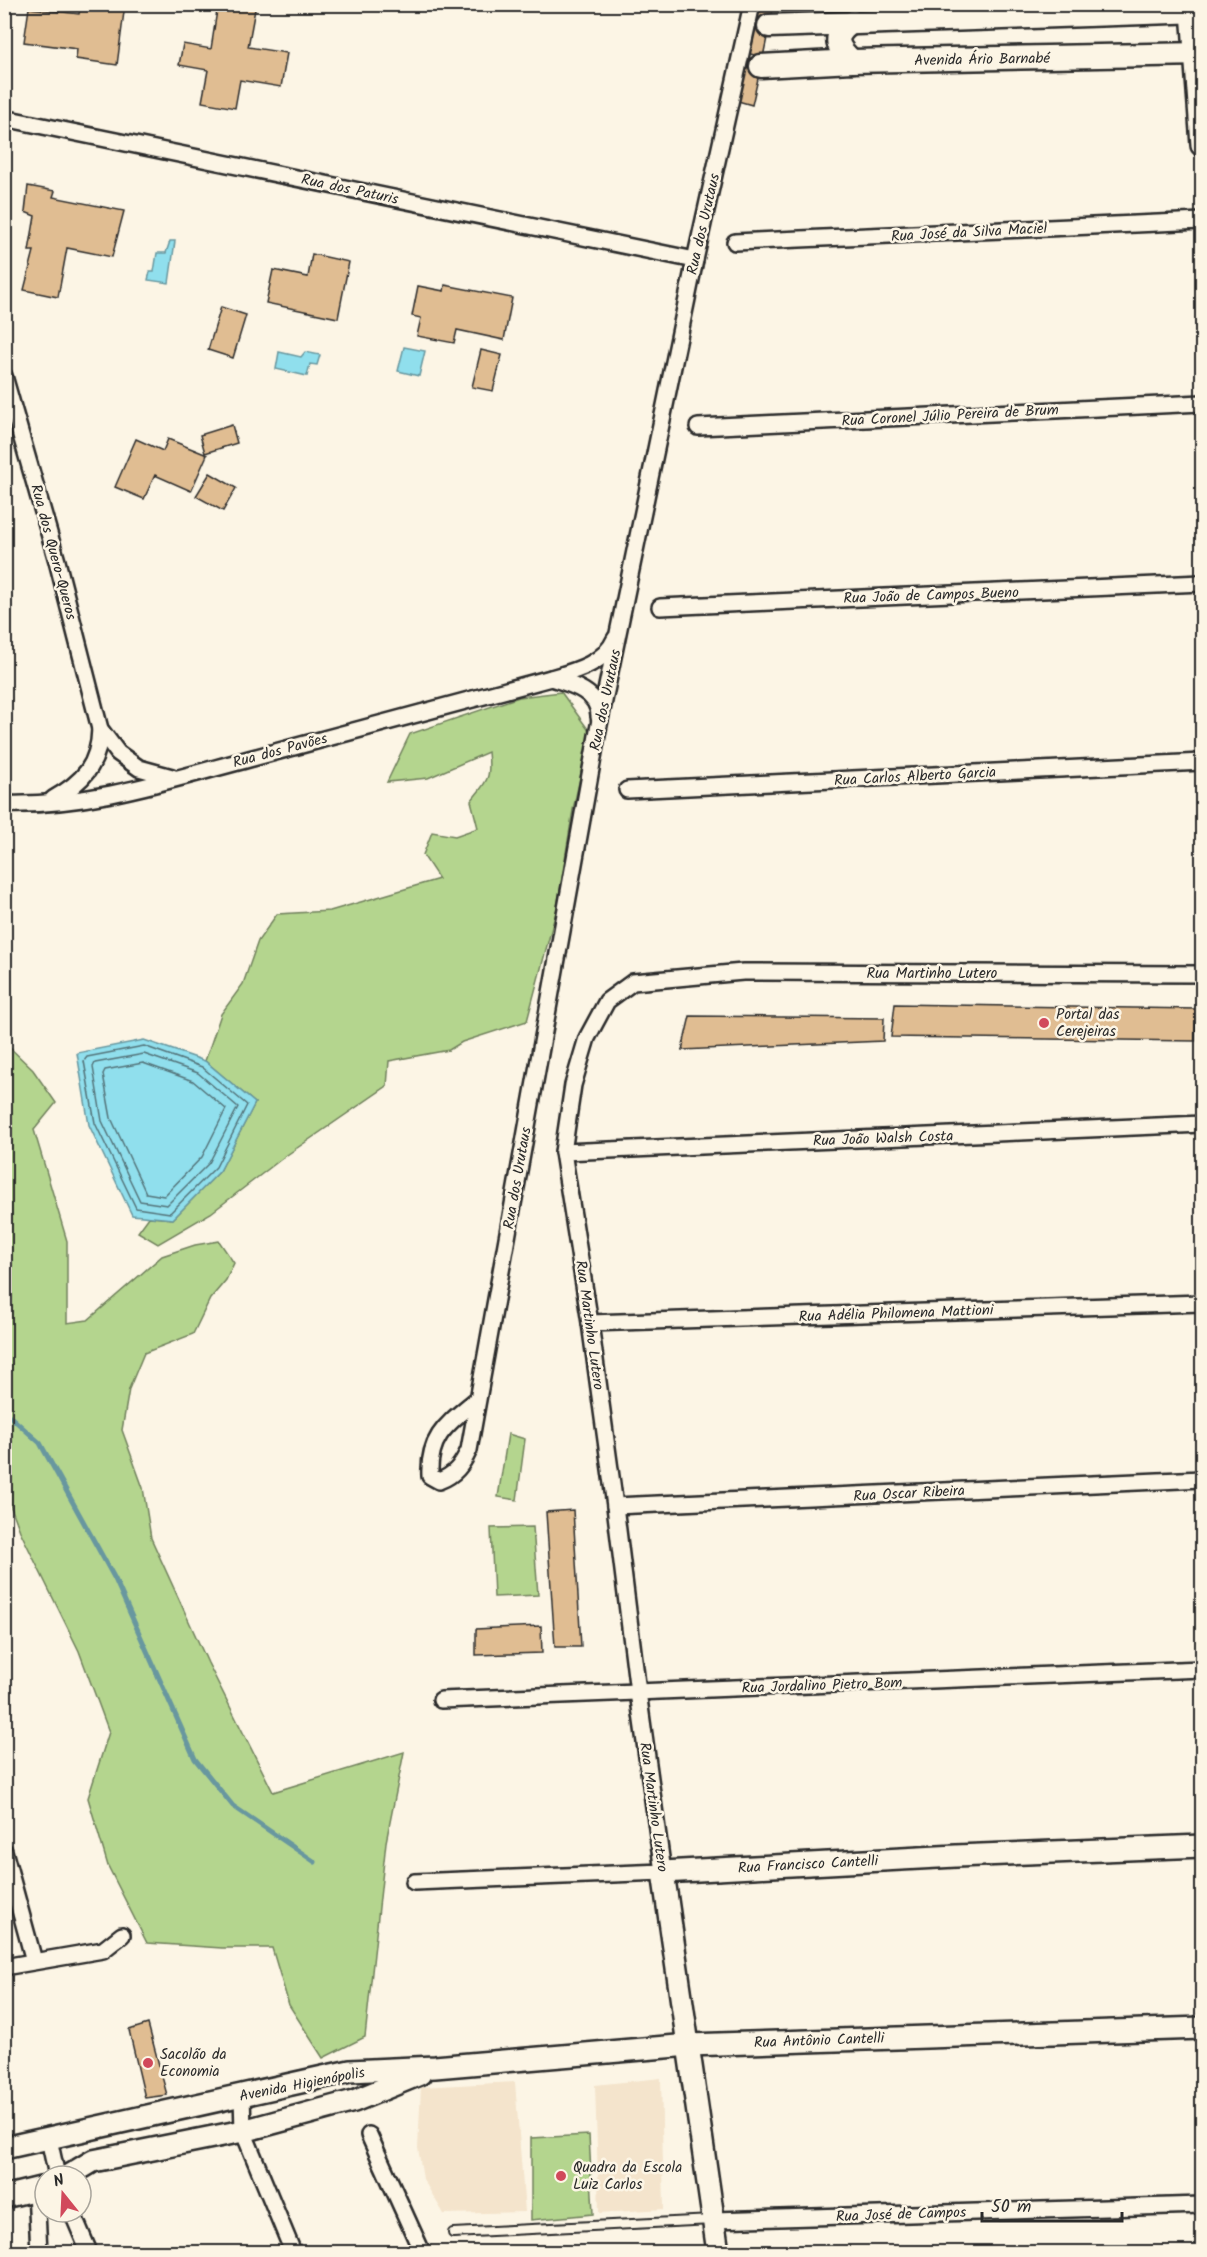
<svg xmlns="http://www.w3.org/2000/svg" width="1207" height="2257" font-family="Kalam,sans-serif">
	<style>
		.built { fill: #f4e4cc }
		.green { fill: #b4d58e; stroke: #70805c; stroke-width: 1.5 }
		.water { fill: #90dfed; stroke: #68979f; stroke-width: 1.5 }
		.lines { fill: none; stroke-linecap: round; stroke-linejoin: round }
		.shore { stroke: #537379; stroke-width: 1.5 }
		.stream { stroke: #68979f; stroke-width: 5 }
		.building { fill: #e0bd92; stroke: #2b2b2b; stroke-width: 1.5 }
		.lane-casing { stroke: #2b2b2b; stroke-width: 12 }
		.street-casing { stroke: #2b2b2b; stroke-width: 20 }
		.secondary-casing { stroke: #2b2b2b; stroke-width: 26 }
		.primary-casing { stroke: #2b2b2b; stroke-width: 27 }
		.lane { stroke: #fcf5e5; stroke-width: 8 }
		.street { stroke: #fcf5e5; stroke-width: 15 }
		.secondary { stroke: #fcf5e5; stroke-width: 21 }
		.primary { stroke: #fcf5e5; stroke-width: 22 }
		.poi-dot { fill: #d1495b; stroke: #fcf5e5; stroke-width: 2 }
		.labels { text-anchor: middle; stroke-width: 5; stroke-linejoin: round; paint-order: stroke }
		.street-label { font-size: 15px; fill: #2b2b2b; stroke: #fcf5e5 }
		.poi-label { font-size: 15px; fill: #2b2b2b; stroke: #fcf5e5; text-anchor: start }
	</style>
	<rect width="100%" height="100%" fill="#fcf5e5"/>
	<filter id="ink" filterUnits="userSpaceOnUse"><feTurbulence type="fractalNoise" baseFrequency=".0167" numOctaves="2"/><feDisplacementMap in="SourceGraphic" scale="12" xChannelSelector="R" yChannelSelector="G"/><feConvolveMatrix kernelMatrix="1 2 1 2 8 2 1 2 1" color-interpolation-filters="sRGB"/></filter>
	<g filter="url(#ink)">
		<g class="built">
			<polygon points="661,2078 664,2209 599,2213 595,2085"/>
			<polygon points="515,2082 525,2212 444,2214 423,2179 418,2148 421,2087"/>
		</g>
		<g class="green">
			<path d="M561,692L590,732L573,810L557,908L527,1021L462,1042L449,1050L389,1061L387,1086L284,1157L211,1213L158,1244L138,1232L149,1217L173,1219L220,1171L255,1103L205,1061L221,1014L243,984L258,941L277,914L330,911L439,879L423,855L432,832L455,836L478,828L471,801C488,780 491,779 488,752L428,778L387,782L410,734L519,697Z"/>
			<polygon points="4,1042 33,1070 56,1103 34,1130 67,1241 67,1323 88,1320 162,1256 195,1245 219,1241 234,1263 226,1280 210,1299 193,1334 144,1353 129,1389 122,1430 143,1488 151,1538 208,1663 273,1792 404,1752 386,1842 365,2037 323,2058 289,2005 272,1948 222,1948 147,1943 108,1866 88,1798 109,1732 79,1651 20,1531 5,1491"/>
			<polygon points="508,1434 525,1439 517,1500 498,1497"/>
			<polygon points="533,1527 538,1595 494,1597 491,1528"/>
			<polygon points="589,2135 593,2214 531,2220 531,2138"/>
		</g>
		<g class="water">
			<polygon points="170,241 175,241 169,283 148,280 150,272 154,272 157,253 166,253"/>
			<polygon points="404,347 425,351 419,376 398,371"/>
			<polygon points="279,352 301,357 305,352 320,355 317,365 310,364 307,376 276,369"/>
			<polygon points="144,1040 205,1061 255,1103 220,1171 173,1219 132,1215 89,1125 77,1053"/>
		</g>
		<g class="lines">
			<g class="shore">
				<polygon points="144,1046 202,1067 247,1105 216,1167 170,1213 136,1208 95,1123 84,1061 87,1057"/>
				<polygon points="144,1054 198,1073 238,1107 209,1163 167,1205 140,1201 102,1121 93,1067 95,1063"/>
				<polygon points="143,1063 193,1081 226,1109 202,1157 164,1196 146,1193 111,1118 103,1074 105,1070"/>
			</g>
			<polyline class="stream" points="4,1411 40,1443 115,1579 195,1759 233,1806 315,1862"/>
		</g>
		<g class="building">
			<polygon points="81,4 125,4 117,65 76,59 77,49 24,42 29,8 79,14"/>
			<polygon points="218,4 256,4 248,47 287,53 281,87 240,80 235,108 202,102 208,70 179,65 183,44 211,49"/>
			<polygon points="757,4 774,4 763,57 746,53"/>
			<polygon points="746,57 762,61 752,105 738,101"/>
			<polygon points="28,186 55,191 53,197 124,211 112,257 67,248 58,297 24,290 34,251 29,251 35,216 25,212"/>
			<polygon points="312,254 349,262 338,318 266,303 273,270 308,277"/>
			<polygon points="445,285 512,298 504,340 457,330 454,343 417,336 421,318 412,316 418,286 444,291"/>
			<polygon points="221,307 246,315 233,358 208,350"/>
			<polygon points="481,350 502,355 493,391 472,387"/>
			<polygon points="232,425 237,443 205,453 200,435"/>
			<polygon points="136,439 163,451 168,439 207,455 191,491 155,475 144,499 115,487"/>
			<polygon points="210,473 236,488 223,511 196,496"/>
			<polygon points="895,1004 1196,1009 1195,1041 891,1037"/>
			<polygon points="690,1016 884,1018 883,1041 682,1050"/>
			<polygon points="573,1510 581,1647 555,1647 546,1512"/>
			<polygon points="541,1626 542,1653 476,1655 476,1629"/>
			<polygon points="148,2024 167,2095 145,2098 129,2030"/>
		</g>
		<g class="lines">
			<g class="lane-casing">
				<polyline id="lane" points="453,2233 713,2220"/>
			</g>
			<g class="street-casing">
				<g id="street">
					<polyline points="4,118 695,260"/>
					<polyline points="735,242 1202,221"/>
					<polyline points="4,376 57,561 100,729 118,753 139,768 172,777"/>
					<polyline points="698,427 1202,403"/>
					<polyline points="660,607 1202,583"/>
					<path d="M551,678C575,671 605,663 615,639"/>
					<polyline points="627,790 1202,762"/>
					<path d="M53,799C83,782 99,765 100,729"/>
					<path d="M4,804C87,807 170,780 249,759C350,732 451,705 551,678C571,684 600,692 599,717"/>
					<polyline points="563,1152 1202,1124"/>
					<polyline points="590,1323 1202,1303"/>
					<path d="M477,1399C449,1423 428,1435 430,1476L439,1481C455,1475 462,1465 469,1450L598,730L695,260L752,4"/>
					<polyline points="615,1506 1202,1479"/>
					<polyline points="441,1700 1202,1669"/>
					<polyline points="4,1851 34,1961"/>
					<polyline points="414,1882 663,1872 638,1692 615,1506 590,1323 563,1152 573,1085 587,1038 607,1001 633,982 743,972 1202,974"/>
					<polyline points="4,1967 103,1950 122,1935"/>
					<polyline points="242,2095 243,2131 293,2252"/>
					<polyline points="369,2135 422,2252"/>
					<polyline points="49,2139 57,2176"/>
					<polyline points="36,2190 39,2252"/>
					<polyline points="72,2212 89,2252"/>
					<polyline points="715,2220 1202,2205"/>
				</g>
			</g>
			<g class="secondary-casing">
				<g id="secondary">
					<polyline points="1192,11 1202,145"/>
					<polyline points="4,2148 350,2071 435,2067 689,2045 1202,2028"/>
					<polyline points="68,2176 93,2161 243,2131 354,2101 420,2074"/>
					<polyline points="4,2197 45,2187"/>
					<polyline points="718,2252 663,1872 956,1856 1202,1846"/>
				</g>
			</g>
			<g class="primary-casing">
				<g id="primary">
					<polyline points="769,26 1202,11"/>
					<path d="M852,61C835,46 832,35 853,22"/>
					<polyline points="761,66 852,61 1202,54"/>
				</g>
			</g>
			<use href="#lane" class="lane"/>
			<use href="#street" class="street"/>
			<use href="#secondary" class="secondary"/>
			<use href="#primary" class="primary"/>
		</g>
	</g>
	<g class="poi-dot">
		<circle cx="1044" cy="1023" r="6"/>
		<circle cx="148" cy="2063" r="6"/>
		<circle cx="561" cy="2176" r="6"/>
	</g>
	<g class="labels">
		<g class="street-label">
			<text transform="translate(982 59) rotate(-1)" y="5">Avenida Ário Barnabé</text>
			<text transform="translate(350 189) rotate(12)" y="5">Rua dos Paturis</text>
			<text transform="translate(703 224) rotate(-77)" y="5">Rua dos Urutaus</text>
			<text transform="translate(969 232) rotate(-3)" y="5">Rua José da Silva Maciel</text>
			<text transform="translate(950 415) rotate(-3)" y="5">Rua Coronel Júlio Pereira de Brum</text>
			<text transform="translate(54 552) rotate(75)" y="5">Rua dos Quero-Queros</text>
			<text transform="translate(931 595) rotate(-2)" y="5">Rua João de Campos Bueno</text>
			<text transform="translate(605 700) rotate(-78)" y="5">Rua dos Urutaus</text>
			<text transform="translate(280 750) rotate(-15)" y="5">Rua dos Pavões</text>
			<text transform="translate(915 776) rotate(-3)" y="5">Rua Carlos Alberto Garcia</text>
			<text x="932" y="978">Rua Martinho Lutero</text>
			<text transform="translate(883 1138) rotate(-2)" y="5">Rua João Walsh Costa</text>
			<text transform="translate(517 1178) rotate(-80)" y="5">Rua dos Urutaus</text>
			<text transform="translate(896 1313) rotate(-2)" y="5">Rua Adélia Philomena Mattioni</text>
			<text transform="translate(590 1325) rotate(82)" y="5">Rua Martinho Lutero</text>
			<text transform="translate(909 1493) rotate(-3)" y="5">Rua Oscar Ribeira</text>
			<text transform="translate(822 1685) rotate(-2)" y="5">Rua Jordalino Pietro Bom</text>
			<text transform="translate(654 1807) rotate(82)" y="5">Rua Martinho Lutero</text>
			<text transform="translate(808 1864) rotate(-3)" y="5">Rua Francisco Cantelli</text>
			<text transform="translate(819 2040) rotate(-2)" y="5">Rua Antônio Cantelli</text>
			<text transform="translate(302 2084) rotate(-11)" y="5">Avenida Higienópolis</text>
			<text transform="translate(901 2214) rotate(-2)" y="5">Rua José de Campos</text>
		</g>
		<g class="poi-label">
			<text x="1056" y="1019">Portal das<tspan x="1056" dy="17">Cerejeiras</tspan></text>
			<text x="160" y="2059">Sacolão da<tspan x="160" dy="17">Economia</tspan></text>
			<text x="573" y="2172">Quadra da Escola<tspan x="573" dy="17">Luiz Carlos</tspan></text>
		</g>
	</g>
	<rect width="1207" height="2257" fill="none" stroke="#fcf5e5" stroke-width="24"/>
	<rect x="12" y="12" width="1183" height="2233" fill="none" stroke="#2b2b2b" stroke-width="2" filter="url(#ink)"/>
	<g transform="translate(63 2194) rotate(342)"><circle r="28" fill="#fcf5e5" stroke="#a8a49b" stroke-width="1.5"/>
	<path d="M0-4.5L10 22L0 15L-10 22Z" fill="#d1495b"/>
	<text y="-9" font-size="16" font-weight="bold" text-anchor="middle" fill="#2b2b2b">N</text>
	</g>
	<path d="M982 2212v9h140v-9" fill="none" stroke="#2b2b2b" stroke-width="3"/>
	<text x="991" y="2212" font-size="18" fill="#2b2b2b" stroke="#fcf5e5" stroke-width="4.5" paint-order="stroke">50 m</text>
</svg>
